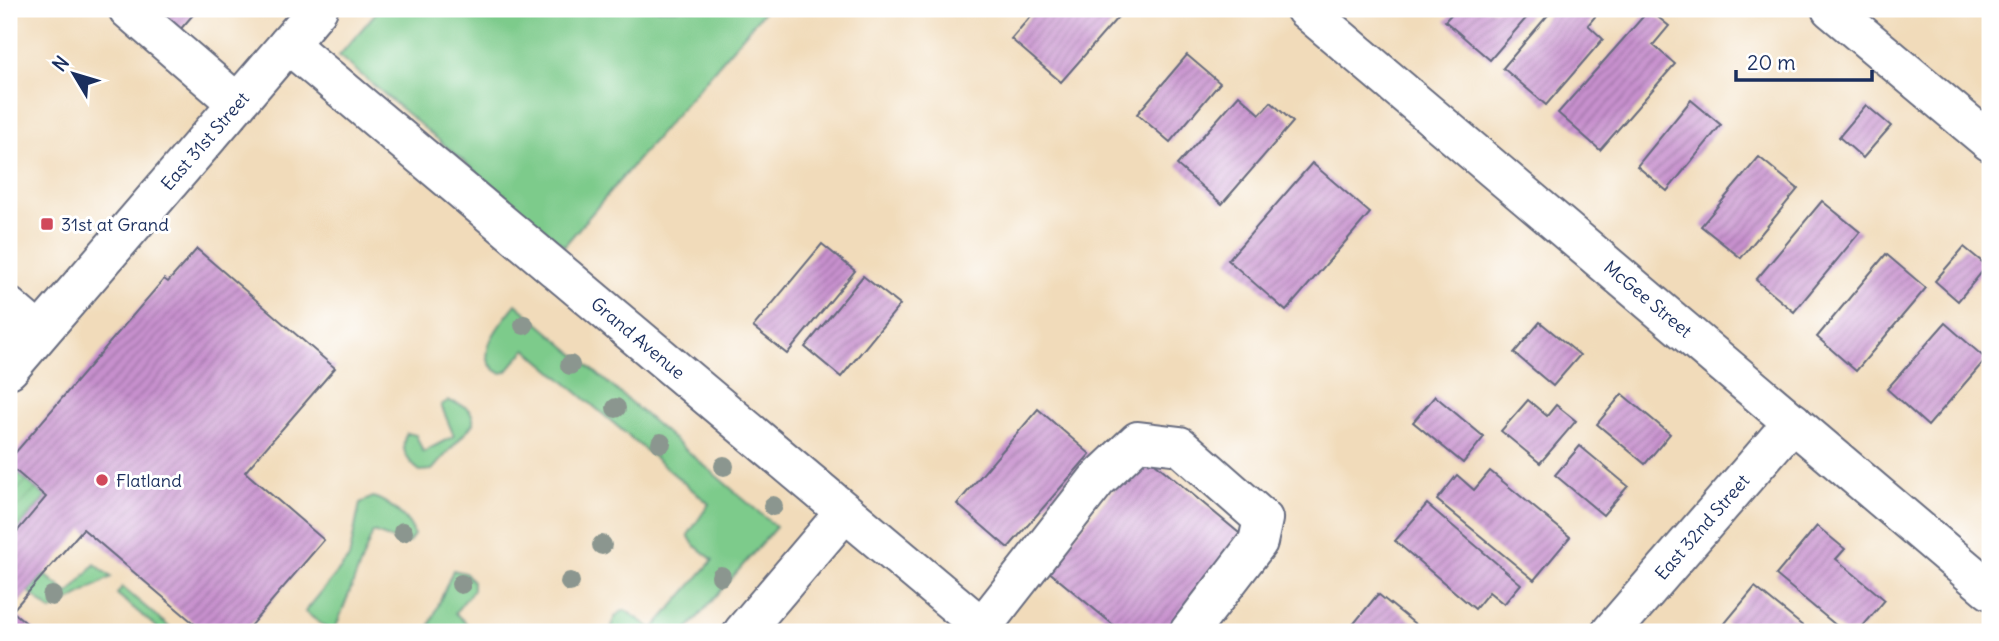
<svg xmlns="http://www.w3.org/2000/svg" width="1999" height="641" viewBox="0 0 1999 641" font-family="Delius,sans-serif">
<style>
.grass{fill:#7dcb8b;stroke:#4c7d74;stroke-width:2}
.garden{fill:url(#garden-furrows);stroke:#4c7d74;stroke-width:2}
.building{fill:url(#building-hatch)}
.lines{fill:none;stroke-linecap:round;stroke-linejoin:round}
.minor-casing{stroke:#666b7e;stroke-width:42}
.major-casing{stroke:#666b7e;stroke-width:42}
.minor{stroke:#fff;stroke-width:38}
.major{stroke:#fff;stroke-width:38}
.tree{fill:#8b968f}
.poi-dot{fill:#d1495b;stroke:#fff;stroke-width:2.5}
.labels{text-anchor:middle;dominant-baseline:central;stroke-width:6;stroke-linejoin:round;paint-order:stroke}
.street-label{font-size:18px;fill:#1b2f5e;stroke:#fff}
.poi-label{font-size:18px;fill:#1b2f5e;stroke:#fff;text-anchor:start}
</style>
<defs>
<pattern id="garden-furrows" width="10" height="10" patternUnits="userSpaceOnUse" patternTransform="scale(1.75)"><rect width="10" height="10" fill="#7dcb8b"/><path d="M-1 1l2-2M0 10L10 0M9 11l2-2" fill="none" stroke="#66a575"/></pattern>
<pattern id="building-hatch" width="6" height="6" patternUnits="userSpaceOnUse" patternTransform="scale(1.75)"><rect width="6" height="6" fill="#c790cd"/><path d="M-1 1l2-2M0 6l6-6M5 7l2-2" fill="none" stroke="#a176aa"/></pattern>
</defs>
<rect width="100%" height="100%" fill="#fff"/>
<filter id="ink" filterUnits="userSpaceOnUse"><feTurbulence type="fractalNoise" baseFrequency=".0143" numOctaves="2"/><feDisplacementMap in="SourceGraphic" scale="14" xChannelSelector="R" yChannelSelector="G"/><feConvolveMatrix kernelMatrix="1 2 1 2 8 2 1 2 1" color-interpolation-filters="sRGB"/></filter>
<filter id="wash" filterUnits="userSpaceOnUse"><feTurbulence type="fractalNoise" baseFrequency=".00686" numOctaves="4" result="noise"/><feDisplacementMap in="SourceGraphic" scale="28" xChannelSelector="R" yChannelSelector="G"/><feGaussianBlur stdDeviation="1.57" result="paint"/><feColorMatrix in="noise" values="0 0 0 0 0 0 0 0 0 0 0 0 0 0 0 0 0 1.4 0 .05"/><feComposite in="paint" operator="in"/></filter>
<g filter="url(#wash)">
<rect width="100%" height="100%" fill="#f1dbba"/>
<g class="grass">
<polygon points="379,9 766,9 564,246 339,56"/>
<path d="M 516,304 L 776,527 L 685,632 L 612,632 C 610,622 616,613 625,610 L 653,629 L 713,560 L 694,545 L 688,535 L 709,504 L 526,349 L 506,372 L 500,373 C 469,357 503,321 516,304 Z"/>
<path d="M 448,401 C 461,404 475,408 473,424 L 432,470 L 420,471 C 408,462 398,448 407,433 L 416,435 L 423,452 L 454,436 L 441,405 Z"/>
<path d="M 373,497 C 387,501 412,520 414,535 L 408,543 L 403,543 L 373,532 L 334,632 L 326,632 L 328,629 L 305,612 L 349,558 L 360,503 Z"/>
<polygon points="95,564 111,577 51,611 29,592 44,574 69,594"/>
<polygon points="453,570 465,573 473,581 473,590 455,613 469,626 464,632 427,632"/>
<polygon points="122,587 175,632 162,632 117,594"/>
</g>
<polygon class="garden" points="9,465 46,497 9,541"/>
<g id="blocks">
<g class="building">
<polygon points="153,9 198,9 179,31"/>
<polygon points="1037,9 1125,9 1061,82 1011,39"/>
<polygon points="1456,9 1534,9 1490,60 1445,21"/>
<polygon points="1553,9 1593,9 1598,13 1588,25 1603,39 1546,105 1503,68"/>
<polygon points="1649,10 1669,26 1653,45 1675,64 1600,150 1558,113"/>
<polygon points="1187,55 1220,83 1170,142 1137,114"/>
<polygon points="1239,95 1260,114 1271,102 1293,122 1222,204 1177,165"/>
<polygon points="1691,100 1721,125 1667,191 1637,166"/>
<polygon points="1866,105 1891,126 1863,158 1839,137"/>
<polygon points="1759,157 1798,189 1741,258 1701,226"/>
<polygon points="1312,163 1370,213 1286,311 1228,260"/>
<polygon points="1822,201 1860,232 1794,312 1756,280"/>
<polygon points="822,244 855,271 787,354 753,327"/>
<polygon points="1964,247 1987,266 1958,301 1935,281"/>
<polygon points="197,249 335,368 245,472 324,540 245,632 204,632 83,529 12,611 37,632 9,632 9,541 46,497 9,465 9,460 164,279 168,282"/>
<polygon points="1886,254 1926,288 1856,371 1817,337"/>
<polygon points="863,276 900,305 841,377 805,347"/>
<polygon points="1540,322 1580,355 1553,386 1514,353"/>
<polygon points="1945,323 1986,359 1928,426 1887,389"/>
<polygon points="1622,394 1670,434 1645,464 1597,424"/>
<polygon points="1435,396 1484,437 1463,463 1413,422"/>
<polygon points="1528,400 1547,416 1556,405 1576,421 1540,463 1501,431"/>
<polygon points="1038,409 1090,454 1008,548 957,504"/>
<polygon points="1580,446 1628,486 1603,515 1555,475"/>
<polygon points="1144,454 1245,538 1167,632 1122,632 1047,570"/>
<polygon points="1490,471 1570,537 1534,580 1437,500 1457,475 1474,490"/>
<polygon points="1427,504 1521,584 1504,604 1489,592 1475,609 1395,541"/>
<polygon points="1817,526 1845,549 1836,559 1885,600 1858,632 1844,632 1776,575"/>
<polygon points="1755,587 1810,632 1736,632 1725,623"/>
<polygon points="1378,594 1425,632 1347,632"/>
</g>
</g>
</g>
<g filter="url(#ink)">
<use href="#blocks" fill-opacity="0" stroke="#666b7e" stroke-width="2"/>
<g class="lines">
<defs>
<g id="minor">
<polyline points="128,9 237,103"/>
<polyline points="1305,9 1990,590"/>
<polyline points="1831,9 1990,142"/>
<polyline points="288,44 988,632"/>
<polyline points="9,307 39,333"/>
<polyline points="982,627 1097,480 1138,441 1180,446 1263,519 1258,542 1189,632"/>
<polyline points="743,632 845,512"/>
<polyline points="1611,632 1793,422"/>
</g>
<polyline id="major" points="9,369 318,9"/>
</defs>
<use href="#minor" class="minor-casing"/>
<use href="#major" class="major-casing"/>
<use href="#minor" class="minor"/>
<use href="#major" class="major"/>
</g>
<g class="tree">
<circle cx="524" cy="325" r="10"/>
<circle cx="570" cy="365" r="10"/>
<circle cx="616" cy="408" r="10"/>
<circle cx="661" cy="443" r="10"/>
<circle cx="724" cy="466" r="10"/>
<circle cx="773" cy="506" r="10"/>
<circle cx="403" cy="532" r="10"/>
<circle cx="602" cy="545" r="10"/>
<circle cx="721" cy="576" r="10"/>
<circle cx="570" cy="582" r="10"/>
<circle cx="461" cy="584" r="10"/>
<circle cx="52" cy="596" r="10"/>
</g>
</g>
<g class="poi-dot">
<rect x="40" y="217" width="14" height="14" rx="3.5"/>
<circle cx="102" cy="480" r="7"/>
</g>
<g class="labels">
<g class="street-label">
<text transform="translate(205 141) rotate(-49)">East 31st Street</text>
<text transform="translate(1648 299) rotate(40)">McGee Street</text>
<text transform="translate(638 338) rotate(40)">Grand Avenue</text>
<text transform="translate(1702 527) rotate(-49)">East 32nd Street</text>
</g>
<g class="poi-label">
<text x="61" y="224">31st at Grand</text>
<text x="116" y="480">Flatland</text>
</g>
</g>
<rect width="1999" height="641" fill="none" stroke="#fff" stroke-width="35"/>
<g transform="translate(74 74) rotate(308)" stroke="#ffffff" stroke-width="5" paint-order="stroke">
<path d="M0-5L12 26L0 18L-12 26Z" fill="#1b2f5e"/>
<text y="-10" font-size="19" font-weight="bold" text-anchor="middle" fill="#1b2f5e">N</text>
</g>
<path d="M1736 70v10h136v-10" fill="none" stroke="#1b2f5e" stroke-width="3.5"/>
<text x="1747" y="70" font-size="21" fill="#1b2f5e" stroke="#ffffff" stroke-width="5" paint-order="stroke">20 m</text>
</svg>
